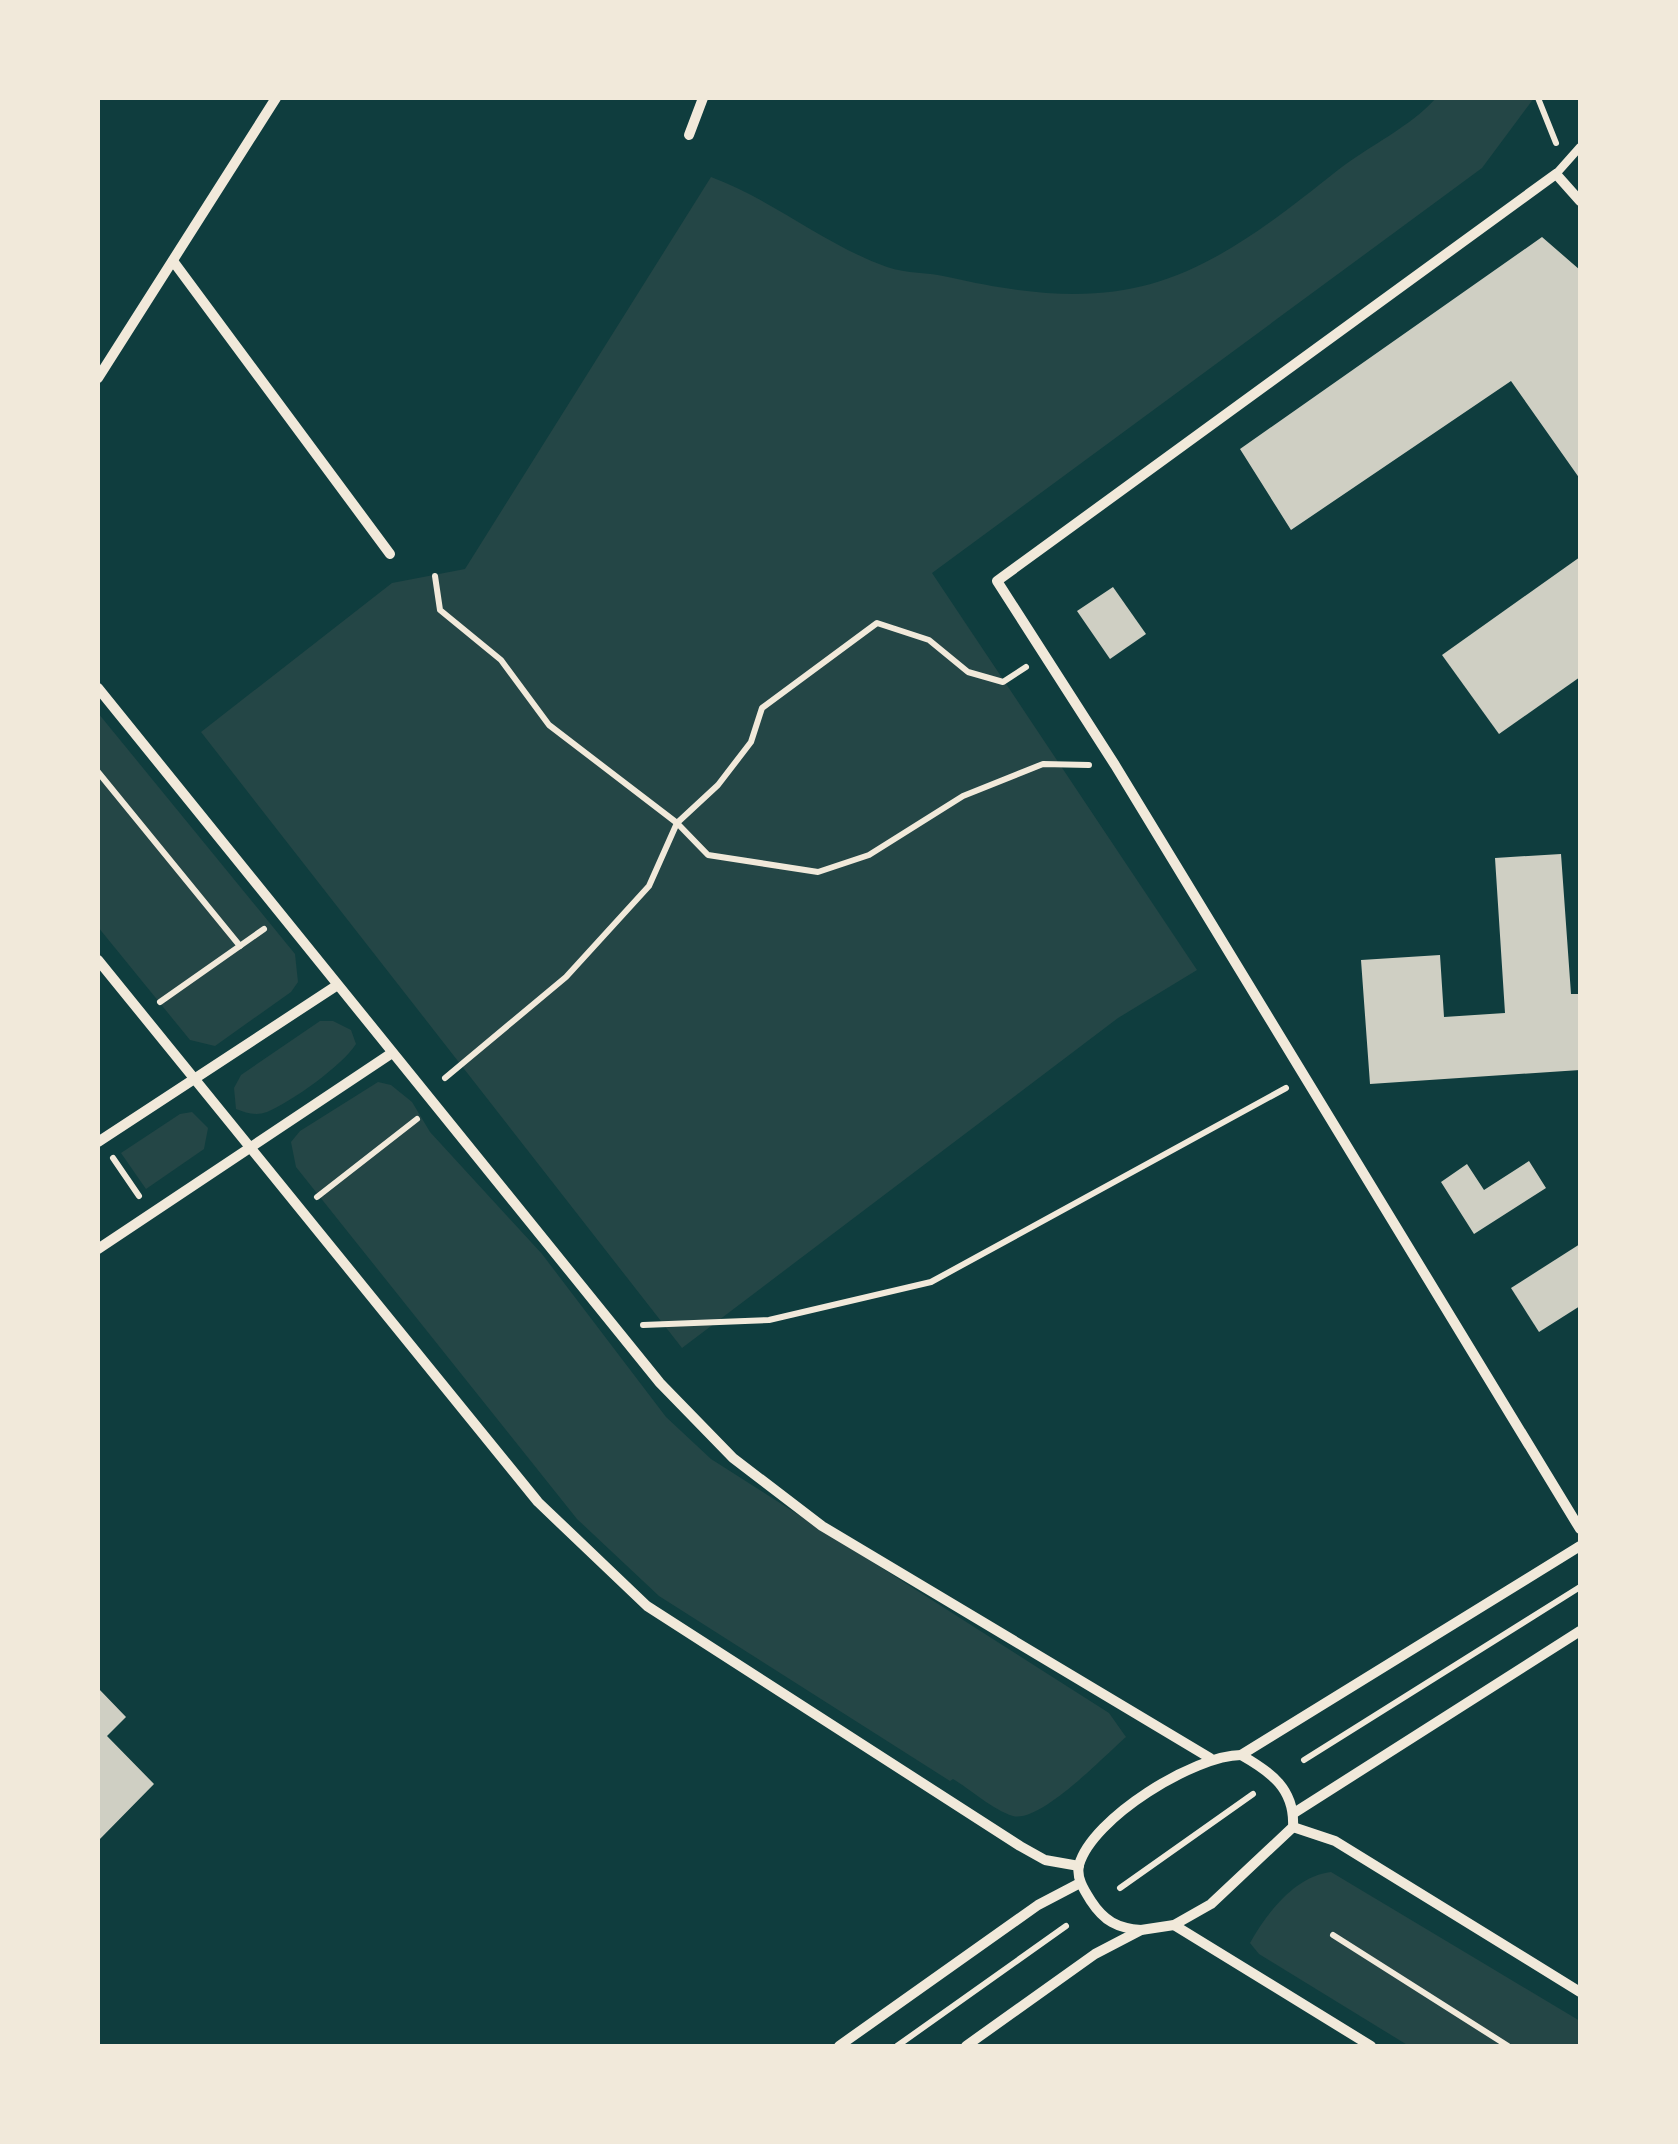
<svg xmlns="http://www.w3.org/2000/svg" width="1678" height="2144" viewBox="0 0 1678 2144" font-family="'Space Grotesk',sans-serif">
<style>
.green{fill:#244646}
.building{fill:#cfcfc3}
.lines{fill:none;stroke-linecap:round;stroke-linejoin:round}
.path{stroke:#f1e9da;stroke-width:6}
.service{stroke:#f1e9da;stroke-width:8}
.minor{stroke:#f1e9da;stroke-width:10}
</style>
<rect width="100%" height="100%" fill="#0f3d3e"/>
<g class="green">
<path d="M 1436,98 L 1534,98 L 1482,168 L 932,573 L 1197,970 L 1118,1018 L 682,1348 L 201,732 L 392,583 L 465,569 L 711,177 C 773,200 825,245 887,267 C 907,274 928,272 948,277 C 1131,319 1197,283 1338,170 C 1370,145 1409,128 1436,98 Z"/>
<polygon points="98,713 295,954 298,982 291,992 215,1046 190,1040 98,927"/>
<path d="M 320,1021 L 333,1021 L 351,1030 L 356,1044 C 343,1065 291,1102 267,1112 C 256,1116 246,1113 236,1109 L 234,1088 L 241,1075 Z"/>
<path d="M 378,1082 L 391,1085 L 412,1102 L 430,1132 L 542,1254 L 666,1417 L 711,1459 L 1109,1713 L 1126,1737 C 1105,1755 1041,1823 1013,1816 C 993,1810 970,1789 953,1779 L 950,1781 L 659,1596 L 577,1519 L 296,1167 L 291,1142 L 300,1131 Z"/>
<polygon points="192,1112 208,1128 204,1149 146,1189 121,1153 180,1114"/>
<path d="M 1331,1872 L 1580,2021 L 1580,2046 L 1409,2046 L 1259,1954 L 1250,1943 C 1267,1913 1295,1876 1331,1872 Z"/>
</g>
<g class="building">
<polygon points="1542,237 1580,270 1580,479 1511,381 1291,530 1240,449"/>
<polygon points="1580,557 1580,677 1499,734 1442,655"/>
<polygon points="1113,587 1146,634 1110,659 1077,611"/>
<polygon points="1561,854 1571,994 1580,994 1580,1070 1370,1084 1361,960 1440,955 1444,1017 1505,1013 1495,858"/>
<polygon points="1529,1161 1546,1188 1474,1234 1441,1182 1467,1164 1484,1190"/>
<polygon points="1580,1244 1580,1306 1539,1332 1511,1288"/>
<polygon points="98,1688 126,1717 107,1736 154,1784 98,1841"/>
</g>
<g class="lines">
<g class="path">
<polyline points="1538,98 1556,143"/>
<polyline points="435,576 440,610 501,660 549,725 677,823 708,855 818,872 869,855 963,796 1043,764 1089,765"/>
<polyline points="98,772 240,946"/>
<polyline points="160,1002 264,929"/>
<polyline points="445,1078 566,977 649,886 677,823 718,785 751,742 762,708 877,623 929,640 968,672 1003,682 1026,667"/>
<polyline points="113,1158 139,1196"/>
<polyline points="317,1197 417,1119"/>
<polyline points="643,1325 769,1320 931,1282 1286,1088"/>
<polyline points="1304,1760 1580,1587"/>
<polyline points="1120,1888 1253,1794"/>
<polyline points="1333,1935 1508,2046"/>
<polyline points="897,2046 1066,1926"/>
</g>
<polyline class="service" points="1556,174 1580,147"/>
<g class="minor">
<polyline points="689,135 703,98"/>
<polyline points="1580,201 1556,174 997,581 1115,765 1580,1529"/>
<polyline points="173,261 390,554"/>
<polyline points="98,378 276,98"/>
<polyline points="98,688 660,1383 733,1458 822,1526 1210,1758"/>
<polyline points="98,960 538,1502 647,1606 1020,1846 1045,1860 1079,1866"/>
<polyline points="98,1142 336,986"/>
<polyline points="98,1249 392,1053"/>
<polyline points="1294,1813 1580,1631"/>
<polyline points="1293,1827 1335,1841 1580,1992"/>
<polyline points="1174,1925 1371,2046"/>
<path d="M 1141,1930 C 1117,1928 1104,1921 1091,1901 C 1084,1890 1076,1878 1079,1865 C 1092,1818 1195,1755 1241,1755 L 1580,1546"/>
<polyline points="839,2046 1038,1905 1080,1883"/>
<path d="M 966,2046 L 1095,1954 L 1141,1930 L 1174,1925 L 1211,1904 L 1293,1827 C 1295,1789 1271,1772 1241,1755"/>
</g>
</g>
<rect width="1678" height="2144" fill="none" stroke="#f1e9da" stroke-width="200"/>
</svg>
